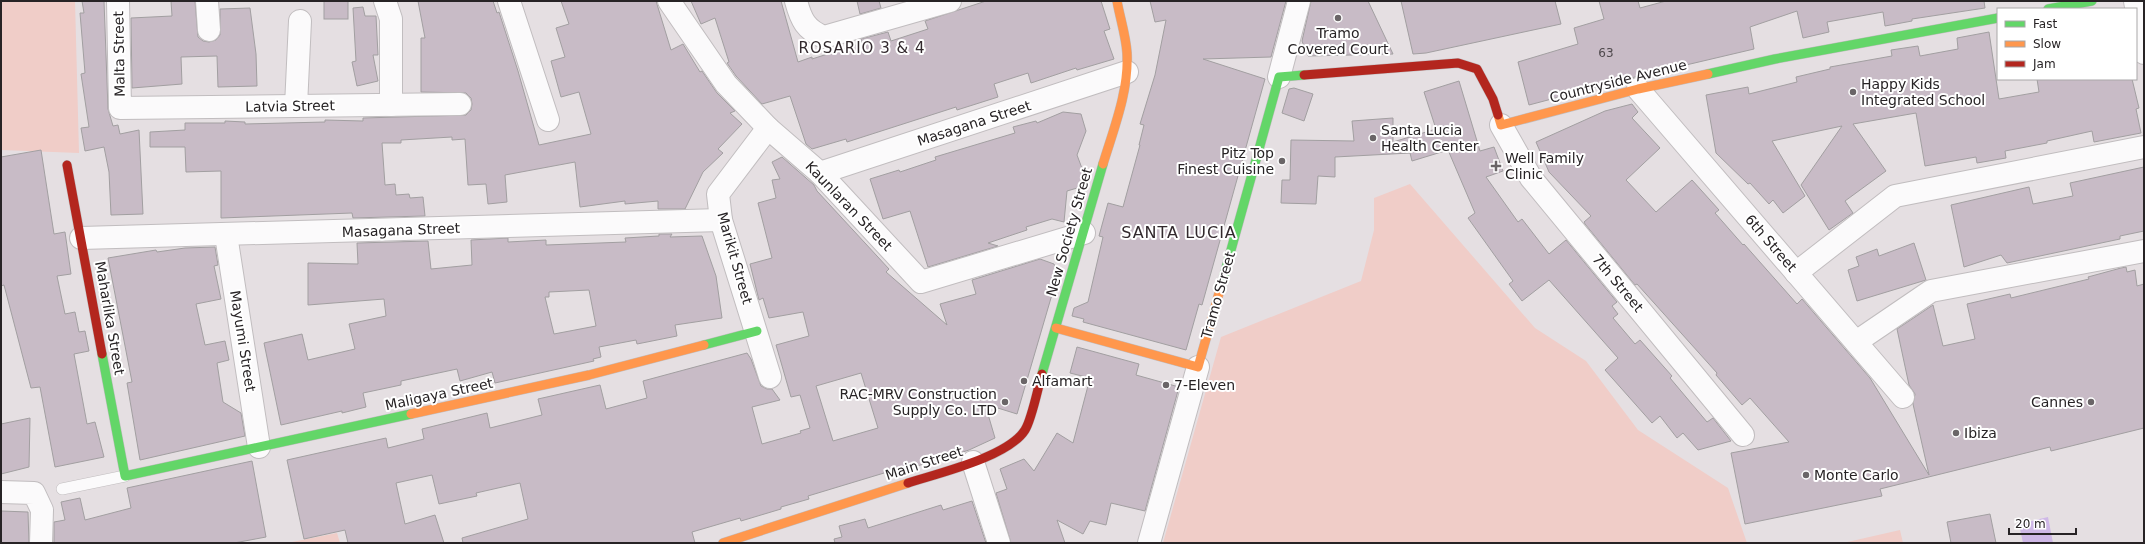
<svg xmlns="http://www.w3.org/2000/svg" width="2145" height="544" viewBox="0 0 2145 544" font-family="'DejaVu Sans',sans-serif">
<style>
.green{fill:#f0cdc8}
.water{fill:#cfb8e7}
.building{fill:#c8bbc6;stroke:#a29fa1;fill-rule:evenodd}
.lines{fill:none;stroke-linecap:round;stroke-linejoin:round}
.lane-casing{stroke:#c1bdbf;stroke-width:12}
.street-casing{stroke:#c1bdbf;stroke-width:24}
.fast-casing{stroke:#c1bdbf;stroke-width:10}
.slow-casing{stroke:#c1bdbf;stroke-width:10}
.jam-casing{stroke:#c1bdbf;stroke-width:10}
.lane{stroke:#fbfafb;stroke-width:11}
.street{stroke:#fbfafb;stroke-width:22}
.fast{stroke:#63d668;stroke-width:9}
.slow{stroke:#ff974d;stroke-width:9}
.jam{stroke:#b3261e;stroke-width:9}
.poi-dot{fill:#6a6567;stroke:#fff;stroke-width:1.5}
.labels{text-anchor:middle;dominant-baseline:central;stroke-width:4;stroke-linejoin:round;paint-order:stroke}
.number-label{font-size:12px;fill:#4f494d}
.poi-label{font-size:14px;fill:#272325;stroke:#fff;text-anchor:start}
.street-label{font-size:14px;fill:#272325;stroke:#fff}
.neighbourhood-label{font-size:15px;letter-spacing:1px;fill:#32292d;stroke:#fff}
.quarter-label{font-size:16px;letter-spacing:1px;fill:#32292d;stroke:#fff}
</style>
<rect width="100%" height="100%" fill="#e5dfe2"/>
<g class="green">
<polygon points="1,1 75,1 79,153 1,150"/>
<polygon points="1410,184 1535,328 1586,361 1638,430 1728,488 1747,543 1163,543 1221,337 1361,281 1374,230 1374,198"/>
<polygon points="1900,530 1903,543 1843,543"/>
<polygon points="337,533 340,543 287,543"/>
</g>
<polygon class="water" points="2048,517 2053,543 2023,543 2019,524"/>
<g class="building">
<polygon points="82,1 104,1 108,109 113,126 118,125 120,134 139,130 143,214 111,215 109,172 104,147 85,151 81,128 89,127 81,74 85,73 80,13 84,13"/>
<polygon points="171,1 195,1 198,37 203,41 209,42 216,40 220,35 220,9 250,8 256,54 257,86 218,87 217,56 181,57 182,84 132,88 131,18 172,16"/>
<rect x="324" y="1" width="24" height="18"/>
<polygon points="418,1 493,1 497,13 499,12 518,71 539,145 591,134 579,92 561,97 551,61 565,57 556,28 569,24 561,1 656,1 671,50 683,44 700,72 702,71 717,93 735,111 730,113 742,124 718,149 723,153 703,172 685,209 658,209 658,201 625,204 625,201 580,207 575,162 505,175 507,202 488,204 486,184 468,185 465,139 452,140 452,137 401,140 401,143 382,143 385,185 395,184 396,195 409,194 410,198 423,197 425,216 353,218 352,213 221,218 221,171 186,172 185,147 150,147 150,132 185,130 185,123 225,123 225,121 245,122 245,124 325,122 325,120 363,121 363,118 466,115 471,110 472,104 471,98 466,93 421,92 421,38 425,38"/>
<polygon points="691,1 781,1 798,62 812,57 812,59 862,43 861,39 888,32 891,41 928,29 925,21 986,1 1101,1 1110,29 1104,31 1114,59 1077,70 1076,68 1031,83 1028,73 994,84 998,97 957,110 956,107 847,142 846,139 812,149 806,144 790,96 762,104 736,76 727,63 729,62 715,18 701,24"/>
<polygon points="857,1 879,1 881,8 860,14"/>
<polygon points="1150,1 1286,1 1271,57 1203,59 1265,79 1202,305 1199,304 1186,350 1083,322 1084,319 1072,316 1074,308 1088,302 1103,237 1099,236 1108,203 1123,207 1140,145 1139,145 1144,125 1140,124 1155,75 1166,20 1155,22"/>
<polygon points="1311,1 1368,1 1393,54 1308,56 1302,41"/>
<polygon points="1401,1 1555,1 1561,24 1426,53 1413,54"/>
<polygon points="1599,1 1638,1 1640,8 1666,1 1984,1 1985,8 1912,19 1912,21 1885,26 1883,12 1827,22 1829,32 1803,38 1797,11 1750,27 1754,49 1635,77 1529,105 1518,62 1578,44 1574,28 1604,19"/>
<polygon points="363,7 365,16 376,16 378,55 373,55 378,81 357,86 352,62 356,61 353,8"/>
<polygon points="1989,32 1999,99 2039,92 2037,79 2132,79 2139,108 2136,109 2141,133 2094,142 2092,131 2047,141 2047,143 2005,151 2006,158 1977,163 1976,157 1925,166 1916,113 1853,124 1886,171 1845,201 1853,213 1829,230 1801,185 1842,126 1772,141 1805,196 1783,213 1773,200 1769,204 1750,183 1748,184 1716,153 1706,95 1748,87 1749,94 1797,82 1796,77 1830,69 1830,67 1892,56 1891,50 1918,46 1920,56 1958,49 1957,38"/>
<polygon points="1459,81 1480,151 1494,147 1503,171 1486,177 1518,222 1522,219 1549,254 1566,240 1617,302 1612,306 1618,314 1613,318 1635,344 1640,340 1672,376 1670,378 1707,422 1713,418 1731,441 1698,450 1683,433 1677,438 1660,416 1652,423 1605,370 1618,358 1549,280 1522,301 1509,284 1513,281 1468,218 1475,213 1448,150 1412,161 1410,153 1335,157 1335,177 1318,176 1316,204 1281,203 1282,180 1290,180 1291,140 1354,141 1352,121 1393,118 1393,142 1436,129 1424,92"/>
<polygon points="1294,88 1313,94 1304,121 1282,113 1289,89"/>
<polygon points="1632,104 1638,112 1632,118 1660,148 1626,180 1656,212 1692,180 1719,210 1715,213 1743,245 1744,244 1797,304 1802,299 1870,378 1929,475 1913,404 1915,394 1909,385 1897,329 1933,305 1943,346 1975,339 1967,304 2010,294 2011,298 2089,279 2088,277 2121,268 2126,267 2127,272 2135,270 2137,286 2144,284 2144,428 2051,451 2050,447 1880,489 1882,496 1745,524 1731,453 1789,442 1750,398 1742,405 1716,375 1717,373 1637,284 1635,285 1585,224 1584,222 1591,216 1549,172 1536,142 1605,111"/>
<polygon points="1063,112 1081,114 1086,131 1077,155 1086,179 1084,186 1067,191 1064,222 1052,219 1026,227 1027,230 988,243 998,246 928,267 910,211 883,219 870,179 899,170 900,172 936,160 935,157 1015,133 1013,127 1036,121 1037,123"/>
<polygon points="41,150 54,234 65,232 71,274 57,276 65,314 75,312 79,332 85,331 89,351 74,354 87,424 95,422 104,457 55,467 40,387 31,388 4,285 1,286 1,157"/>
<path d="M 782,157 L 814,185 L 817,191 L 889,269 L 886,272 L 947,325 L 940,304 L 976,294 L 972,280 L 1040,259 L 1054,264 L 1058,274 L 1017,414 L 985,404 L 995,438 L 969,450 L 935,461 L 895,472 L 894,470 L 808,496 L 809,499 L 781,507 L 781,509 L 741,521 L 740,518 L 692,532 L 695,543 L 463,543 L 462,538 L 528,519 L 520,483 L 476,493 L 477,496 L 439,504 L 432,475 L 396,483 L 405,524 L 435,515 L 444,543 L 348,543 L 345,530 L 304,539 L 287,460 L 386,438 L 388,448 L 424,439 L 422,429 L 487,413 L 490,428 L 542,415 L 538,399 L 600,385 L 606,409 L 647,398 L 643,381 L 747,353 L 751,359 L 761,386 L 767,389 L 772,389 L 780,400 L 752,407 L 762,444 L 801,433 L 800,431 L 810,428 L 800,395 L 791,397 L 776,345 L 809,336 L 803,312 L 769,318 L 763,298 L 759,300 L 750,264 L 772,258 L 758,203 L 776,198 L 772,180 L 780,179 L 772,162 ZM 861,373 L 878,428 L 833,441 L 816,386 Z"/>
<polygon points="2144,167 2144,231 2120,236 2120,239 2007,263 2001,255 1964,267 1951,205 2029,187 2033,204 2073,196 2070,183"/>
<path d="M 659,234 L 672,234 L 670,237 L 702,236 L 716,276 L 722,318 L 675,325 L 677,336 L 637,344 L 636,340 L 599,347 L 601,357 L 593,359 L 594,361 L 495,383 L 492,372 L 460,381 L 457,369 L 401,381 L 401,385 L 363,393 L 366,407 L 342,413 L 342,411 L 281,425 L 264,343 L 302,334 L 308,360 L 355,349 L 349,324 L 386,316 L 384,299 L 308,305 L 308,263 L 358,264 L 357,243 L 428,241 L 431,269 L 472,265 L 471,240 L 508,238 L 508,242 L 546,240 L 546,245 L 626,242 L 625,238 L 659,236 ZM 589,290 L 596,326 L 554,334 L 545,297 L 549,297 L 549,292 Z"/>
<polygon points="1914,243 1926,280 1857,301 1848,270 1859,266 1856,257 1877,249 1879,256"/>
<polygon points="215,247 218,265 214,266 221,299 196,304 205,345 225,341 229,360 217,363 223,402 241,413 245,436 140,460 127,383 132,382 108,258 156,250 157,252 185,248"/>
<polygon points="1077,347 1139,364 1136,375 1179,387 1145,511 1111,503 1106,525 1090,521 1083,534 1057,520 1065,543 1011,543 996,493 1007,489 1000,469 1024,459 1034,471 1057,433 1073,443 1090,378 1070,373"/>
<polygon points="30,418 29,467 1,474 1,424"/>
<polygon points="252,461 266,537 234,543 54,543 54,522 65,520 61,502 80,498 85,520 131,508 127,488"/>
<polygon points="972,501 986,543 835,543 834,539 842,537 839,526 865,519 868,528 941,505 943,510"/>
<polygon points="1,511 28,512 29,543 1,543"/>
<polygon points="1990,514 1996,543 1951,543 1947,522"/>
</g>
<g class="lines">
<defs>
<polyline id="lane" points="62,489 125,476"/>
<g id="street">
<polyline points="118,1 120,108 460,104"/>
<polyline points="207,1 209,30"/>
<polyline points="385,1 391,19 391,105"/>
<polyline points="509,1 548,120"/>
<polyline points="669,1 726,84 768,128 820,173 921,282 1084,233"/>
<path d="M 796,1 C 801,20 806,30 824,37 L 950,1"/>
<polyline points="2135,1 2144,53"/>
<polyline points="1279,77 1299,1"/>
<polyline points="1638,89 1903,397"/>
<polyline points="296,106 300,21"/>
<polyline points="1501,125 1531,178 1743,435"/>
<polyline points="768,128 718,194 721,220 770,377"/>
<polyline points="820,173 1127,72"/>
<polyline points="226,235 259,447"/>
<polyline points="81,238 721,220"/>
<polyline points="1796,273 1895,196 2144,147"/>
<polyline points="1856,342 1931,291 2144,251"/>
<polyline points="973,462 999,543"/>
<polyline points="1,492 34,493 42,510 41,543"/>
<polyline points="1149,543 1198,367"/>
</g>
<g id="fast">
<polyline points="2048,9 2092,1"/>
<polyline points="1708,74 1775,59 1998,18"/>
<polyline points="1221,286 1279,77 1304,75"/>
<polyline points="704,345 757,331"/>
<polyline points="102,354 125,476 411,414"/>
<polyline points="1042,374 1103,164"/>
</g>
<g id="slow">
<polyline points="1498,115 1501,125 1638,89 1708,74"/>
<path d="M 1103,164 C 1114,128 1129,91 1127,53 C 1126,36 1120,18 1117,1"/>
<polyline points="1056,328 1198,367 1221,286"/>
<polyline points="411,414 589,375 704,345"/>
<polyline points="723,543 908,483"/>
</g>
<g id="jam">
<polyline points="1304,75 1458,63 1477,69 1493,99 1498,115"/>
<polyline points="67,165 102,354"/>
<path d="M 908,483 C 939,473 1008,457 1025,430 C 1032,419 1038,387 1042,374"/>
</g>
</defs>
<use href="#lane" class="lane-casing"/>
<use href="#street" class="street-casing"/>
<use href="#fast" class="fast-casing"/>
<use href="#slow" class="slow-casing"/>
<use href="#jam" class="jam-casing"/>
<use href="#lane" class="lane"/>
<use href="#street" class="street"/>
<use href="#fast" class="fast"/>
<use href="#slow" class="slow"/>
<use href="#jam" class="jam"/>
</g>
<g class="poi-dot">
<circle cx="1338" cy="18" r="4"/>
<circle cx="1853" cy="92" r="4"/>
<circle cx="1373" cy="138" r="4"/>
<circle cx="1282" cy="161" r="4"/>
<path d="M1494 160h4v4h4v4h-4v4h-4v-4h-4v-4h4z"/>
<circle cx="1024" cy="381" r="4"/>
<circle cx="1166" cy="385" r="4"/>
<circle cx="1005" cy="402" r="4"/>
<circle cx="2091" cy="402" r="4"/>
<circle cx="1956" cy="433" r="4"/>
<circle cx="1806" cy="475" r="4"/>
</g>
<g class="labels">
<g class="number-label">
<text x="1606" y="53">63</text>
</g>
<g class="poi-label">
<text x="1338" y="33" text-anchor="middle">Tramo<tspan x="1338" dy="16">Covered Court</tspan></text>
<text x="1861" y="84">Happy Kids<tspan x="1861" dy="16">Integrated School</tspan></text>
<text x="1381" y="130">Santa Lucia<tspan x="1381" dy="16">Health Center</tspan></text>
<text x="1274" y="153" text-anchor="end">Pitz Top<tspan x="1274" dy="16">Finest Cuisine</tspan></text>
<text x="1505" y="158">Well Family<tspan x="1505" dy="16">Clinic</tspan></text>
<text x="1032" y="381">Alfamart</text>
<text x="1174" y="385">7-Eleven</text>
<text x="997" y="394" text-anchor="end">RAC-MRV Construction<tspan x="997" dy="16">Supply Co. LTD</tspan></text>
<text x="2083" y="402" text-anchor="end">Cannes</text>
<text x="1964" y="433">Ibiza</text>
<text x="1814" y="475">Monte Carlo</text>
</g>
<g class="street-label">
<text transform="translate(119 54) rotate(-91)">Malta Street</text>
<text transform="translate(1618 81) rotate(-14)">Countryside Avenue</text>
<text transform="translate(290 106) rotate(-1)">Latvia Street</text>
<text transform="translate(974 123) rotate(-18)">Masagana Street</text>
<text transform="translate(849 206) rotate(46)">Kaunlaran Street</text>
<text transform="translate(401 230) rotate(-2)">Masagana Street</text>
<text transform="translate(1069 232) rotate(-74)">New Society Street</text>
<text transform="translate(1771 243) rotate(49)">6th Street</text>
<text transform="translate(735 258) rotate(74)">Marikit Street</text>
<text transform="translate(1618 283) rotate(50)">7th Street</text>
<text transform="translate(1218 295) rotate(-74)">Tramo Street</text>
<text transform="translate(110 318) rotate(80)">Maharlika Street</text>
<text transform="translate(243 341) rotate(81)">Mayumi Street</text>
<text transform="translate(439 394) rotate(-12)">Maligaya Street</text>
<text transform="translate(924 463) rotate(-18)">Main Street</text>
</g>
<g class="neighbourhood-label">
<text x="862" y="48">ROSARIO 3 &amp; 4</text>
</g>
<g class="quarter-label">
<text x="1179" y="232">SANTA LUCIA</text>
</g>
</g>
<rect width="2145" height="544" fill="none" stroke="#272325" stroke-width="4"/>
<rect x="1997" y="8" width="140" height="72" fill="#ffffff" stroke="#a9a7a8"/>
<rect x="2005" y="21" width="20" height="6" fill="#63d668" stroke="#a9a7a8"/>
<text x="2033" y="28" font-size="12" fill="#272325">Fast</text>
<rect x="2005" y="41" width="20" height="6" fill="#ff974d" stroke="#a9a7a8"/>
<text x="2033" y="48" font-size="12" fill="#272325">Slow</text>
<rect x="2005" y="61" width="20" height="6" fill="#b3261e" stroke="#a9a7a8"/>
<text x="2033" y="68" font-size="12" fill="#272325">Jam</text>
<path d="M2009 528v6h67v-6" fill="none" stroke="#272325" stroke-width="2"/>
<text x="2015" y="528" font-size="12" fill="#272325" stroke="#ffffff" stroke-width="3" paint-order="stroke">20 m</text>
</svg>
